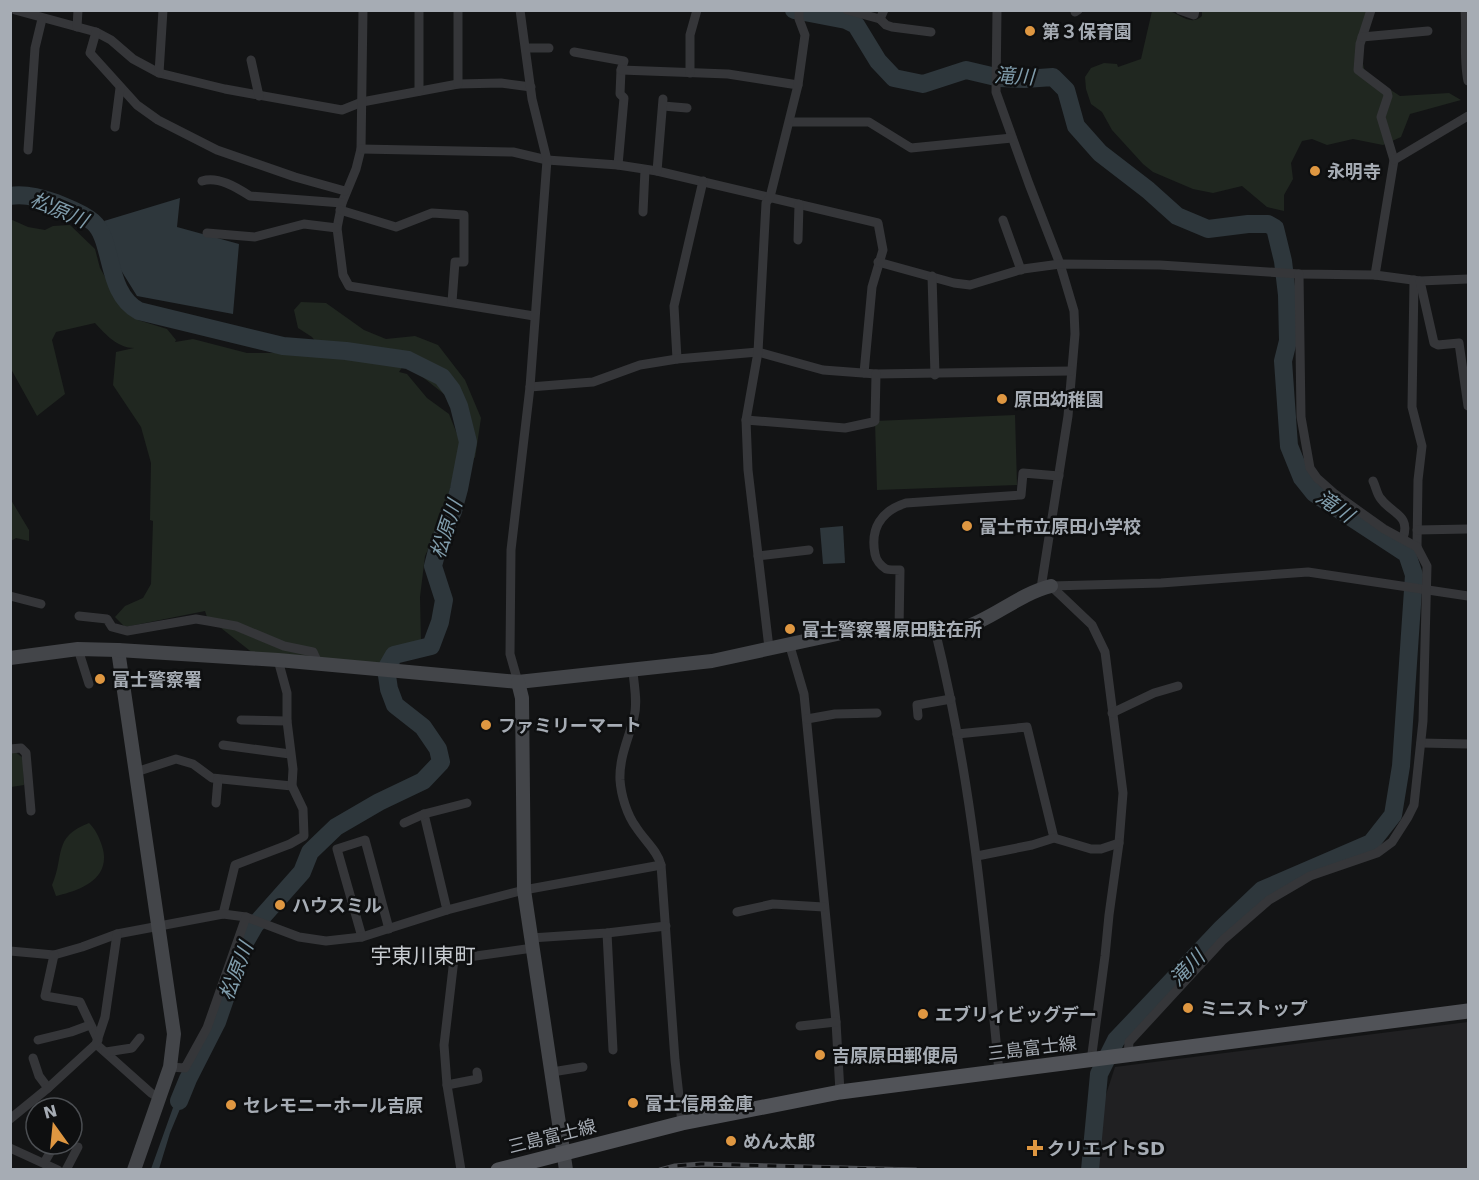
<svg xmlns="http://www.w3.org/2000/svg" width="1479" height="1180" viewBox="0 0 1479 1180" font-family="'DejaVu Sans','Noto Sans JP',sans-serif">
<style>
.built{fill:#202022}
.green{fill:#202720}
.water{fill:#2e373c}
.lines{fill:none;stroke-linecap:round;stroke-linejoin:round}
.river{stroke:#2e373c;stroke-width:18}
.street{stroke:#353639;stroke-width:9}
.secondary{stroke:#434549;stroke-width:14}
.primary{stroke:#515358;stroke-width:15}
.rail-casing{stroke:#4c4e52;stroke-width:5}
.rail{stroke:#0e0f10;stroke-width:3;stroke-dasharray:9;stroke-linecap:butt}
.poi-dot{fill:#df9741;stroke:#0e0f10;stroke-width:2}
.labels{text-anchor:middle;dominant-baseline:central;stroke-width:5;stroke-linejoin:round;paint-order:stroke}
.poi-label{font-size:18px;font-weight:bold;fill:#a6acb4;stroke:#0e0f10;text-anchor:start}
.street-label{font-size:18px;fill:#a6acb4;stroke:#0e0f10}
.water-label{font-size:20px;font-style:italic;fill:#809dac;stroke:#0e0f10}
.quarter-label{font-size:21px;fill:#c7cbd0;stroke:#0e0f10}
</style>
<rect width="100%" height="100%" fill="#131415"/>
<polygon class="built" points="1468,1022 1468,1169 1095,1169 1102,1107 1115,1067"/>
<g class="green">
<path d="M 1152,11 C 1157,11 1163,9 1168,11 C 1180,13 1190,27 1202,16 L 1202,11 L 1368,11 L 1359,45 L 1365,73 L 1400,96 L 1449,93 L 1461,100 L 1410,114 L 1401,137 L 1383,145 L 1353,139 L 1327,145 L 1312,139 L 1302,141 L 1291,163 L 1293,179 L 1284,195 L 1284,211 L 1267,207 L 1242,186 L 1213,193 L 1193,189 L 1153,172 L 1143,164 L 1112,130 L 1102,112 L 1091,104 L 1086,89 L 1085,77 L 1091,68 L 1104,63 L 1117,64 L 1118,67 L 1141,59 Z"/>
<path d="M 10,219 L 28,227 L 45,230 L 53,226 L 70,225 L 95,249 L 100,268 L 113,291 L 138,320 L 167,329 L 176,340 L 175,342 L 193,339 L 247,353 L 296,353 L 328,357 L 312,337 L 298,328 L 294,310 L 301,302 L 326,303 L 364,330 L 386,339 L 415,336 L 438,345 L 465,380 L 481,418 L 475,458 L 465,452 L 459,406 L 405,363 L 399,372 L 407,374 L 427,398 L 449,414 L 461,444 L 443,517 L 425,556 L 420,597 L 421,642 L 386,669 L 258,657 L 207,617 L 205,611 L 125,627 L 115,617 L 125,606 L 143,598 L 151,584 L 153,521 L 150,520 L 151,463 L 141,427 L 113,385 L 116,352 L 134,348 C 118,348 106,335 95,323 L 56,332 L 52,340 L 65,394 L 37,416 L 11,369 Z"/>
<polygon points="1015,415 1017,485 877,490 875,421"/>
<polygon points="11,500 29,530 29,541 16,538 11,541"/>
<polygon points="11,751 14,751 23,758 24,785 11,787"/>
<path d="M 89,823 C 95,829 98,835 101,843 C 114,877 83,890 56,896 L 52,885 C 65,856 52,837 89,823 Z"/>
</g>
<g class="water">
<polygon points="180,198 177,227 239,244 233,314 137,296 119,267 104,221"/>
<polygon points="843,526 845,563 823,564 820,528"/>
<polygon points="184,1077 192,1080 170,1133 159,1169 151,1169"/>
</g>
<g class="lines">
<g class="river">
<polyline points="794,10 846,20 856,25 878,61 894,78 923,84 966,70 1000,78 1025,79 1053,77 1066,90 1076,126 1100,153 1148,190 1177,216 1208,229 1248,224 1268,224 1275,228 1283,261 1287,295 1288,341 1283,361 1289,446 1302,478 1314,493 1407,554 1414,575 1401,766 1393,815 1371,843 1262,890 1222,928 1116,1040 1099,1074 1090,1170"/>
<path d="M 10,196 C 25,193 42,198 56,203 C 68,208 83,213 93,222 C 114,240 105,293 139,311 L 283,346 L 346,351 L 408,360 L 442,377 L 452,390 L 459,406 L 468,442 L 459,489 L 453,511 L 439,543 L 433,566 L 444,600 L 440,622 L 431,646 L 394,655 L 386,669 L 389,689 L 395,705 L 423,727 L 438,749 L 441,762 L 423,781 L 379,802 L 336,827 L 310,852 L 302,872 L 255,925 L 244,944 L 217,1022 L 188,1079 L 179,1101"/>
</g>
<g class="street">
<polyline points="15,10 96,32 111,40 133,59 159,73 225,89 342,110 362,102 458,84 501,83 531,87"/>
<polyline points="363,10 361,149 356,169 342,203 337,228 343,275 349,286 534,316"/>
<polyline points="419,10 419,91"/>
<polyline points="458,10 458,84"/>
<polyline points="847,10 880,19 884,10"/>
<polyline points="997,10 996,92 1029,184 1060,264 1074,311 1075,334 1068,416 1041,588"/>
<polyline points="1180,10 1194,15 1195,10"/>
<polyline points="1371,10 1360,44 1358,70 1387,92 1388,96 1381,117 1394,160 1375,275"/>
<path d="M 1465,10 C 1467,34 1463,58 1468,81"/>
<polyline points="1075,12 1078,10"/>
<polyline points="880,19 886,25 892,27 931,32"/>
<polyline points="77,27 78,10"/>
<polyline points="96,32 90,53 137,105 158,120 217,150 295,177 345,191"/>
<polyline points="1362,37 1428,31"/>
<polyline points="526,48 549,48"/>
<polyline points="574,52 624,61 621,70 620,94 624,98 618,165"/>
<polyline points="251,60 259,96"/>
<polyline points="621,70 728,74 798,85"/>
<polyline points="159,73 163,10"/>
<polyline points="690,73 690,35 697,10"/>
<polyline points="663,106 687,108"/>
<polyline points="790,122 869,122 911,148 1012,138"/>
<polyline points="115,127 120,88"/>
<polyline points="361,149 513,152 547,160 618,165 657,171 878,223 883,250 872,287 864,373"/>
<polyline points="28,150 35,48 42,19"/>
<polyline points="1394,160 1468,116"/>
<polyline points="657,171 663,99"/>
<path d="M 202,181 C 218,176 236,187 250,196 L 342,203"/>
<polyline points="340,210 396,227 432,213 464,215 464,262 455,262 452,302"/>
<polyline points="643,212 645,170"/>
<polyline points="1003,220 1021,270"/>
<polyline points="207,233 255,237 304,224 337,228"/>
<polyline points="798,240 799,204"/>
<polyline points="878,262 954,283 970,285 1023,269 1060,264 1160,265 1299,274 1375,275 1420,281 1468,279"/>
<polyline points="932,276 935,375"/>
<polyline points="1414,280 1412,407 1422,446 1418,480 1417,547"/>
<polyline points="1420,281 1434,343 1438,345 1459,343 1468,406"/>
<polyline points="677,359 674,306 703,181"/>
<polyline points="530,387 593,382 640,365 677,359 758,352 823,370 876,374 1071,371"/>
<polyline points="746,420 845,428 873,422 875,421 876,374"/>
<path d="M 1373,481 C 1376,487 1377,495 1381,499 C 1392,514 1411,515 1403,538"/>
<polyline points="1417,530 1468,529"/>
<polyline points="758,556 809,550"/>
<polyline points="1051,586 1092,625 1105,652 1123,793 1119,843 1109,915 1105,956 1091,1061"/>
<polyline points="1051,586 1161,583 1308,572 1468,596"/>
<polyline points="10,596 41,604"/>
<polyline points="79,616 107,619 112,627 127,631 196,619 208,621 236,626 284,646 313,652 319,665"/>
<path d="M 899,630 L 900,570 C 896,570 890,570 886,569 C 881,566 876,560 875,554 C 870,528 881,511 906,503 L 1021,495 L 1023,473 L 1059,476"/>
<path d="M 935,630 C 971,775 985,924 999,1072"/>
<polyline points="789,643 804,694 836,1022 840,1092"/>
<polyline points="769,648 748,470 746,420 758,352 766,203 770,197 798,85 805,35 799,19 799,10"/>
<polyline points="78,649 89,684"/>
<path d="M 633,671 C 634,686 638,702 634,717 C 629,738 619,757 620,780 C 621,795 627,815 636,827 C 644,840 658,851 661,865 L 675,1060 L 682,1123"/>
<polyline points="518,682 510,654 511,550 530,387 547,160 532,99 520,10"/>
<polyline points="1112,713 1154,693 1178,686"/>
<polyline points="918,716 917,705 951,699"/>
<polyline points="807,719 835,714 877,713"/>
<polyline points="241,720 287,721"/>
<polyline points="957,734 1027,727 1054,838"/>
<polyline points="1421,743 1468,744"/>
<polyline points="223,745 290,754"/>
<polyline points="10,749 21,748 26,753 31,811"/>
<polyline points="136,772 176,759 193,764 212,778 292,786"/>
<polyline points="216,803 218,779"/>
<polyline points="424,814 447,910"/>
<polyline points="404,823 424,814 467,803"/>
<polyline points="977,856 1032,845 1054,838 1091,849 1101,849 1119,843"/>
<polyline points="737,912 773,904 824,907"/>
<polyline points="223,914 235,865 290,844 304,836 303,809 292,786 293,769 287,721 287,693 278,660"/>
<polyline points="607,933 613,1050"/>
<polyline points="362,937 337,849 365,840 389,929"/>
<polyline points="531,938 607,933 666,926"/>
<polyline points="10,951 54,955 82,947 117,934 223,914 246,917 299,937 326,941 362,937 447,910 524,890 661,865"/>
<polyline points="54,955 45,996 80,1002 98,1040"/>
<polyline points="800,1026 836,1022"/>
<polyline points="38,1040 71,1032 90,1025"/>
<polyline points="96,1044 151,1093 159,1098"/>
<polyline points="106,1052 132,1048 140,1038"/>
<polyline points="1128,1056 1129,1042 1223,940 1269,900 1310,876 1377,853 1392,842 1408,817 1414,805 1423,721 1427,566 1417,547 1384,529 1335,494 1317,478 1310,468 1301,417 1299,274"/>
<polyline points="33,1058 39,1076 48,1088"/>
<polyline points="170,1067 185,1068 207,1028 246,917"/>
<polyline points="552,1072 583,1067"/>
<polyline points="447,1085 478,1079 477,1072"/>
<polyline points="10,1119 48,1088 96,1044 105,1017 117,934"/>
<polyline points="72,1128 76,1125"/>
<polyline points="10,1148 58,1170"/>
<polyline points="44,1163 55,1144"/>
<polyline points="66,1170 78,1147"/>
<polyline points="461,1170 447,1085 444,1045 454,959 533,948"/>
</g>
<g class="secondary">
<polyline points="118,650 174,1034 170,1067 134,1170"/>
<path d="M 10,658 L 78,649 L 118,650 L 278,660 L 518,682 L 712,661 L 851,631 L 961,629 C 993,619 1019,594 1051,586"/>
<polyline points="518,682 522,698 524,890 566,1170"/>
</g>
<polyline class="primary" points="498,1170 682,1123 840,1092 1468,1011"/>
<defs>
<polyline id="rail" points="660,1170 675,1166 701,1164 916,1170"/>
</defs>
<use href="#rail" class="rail-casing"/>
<use href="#rail" class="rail"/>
</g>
<g class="poi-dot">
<circle cx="1030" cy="31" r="6"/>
<circle cx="1315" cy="171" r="6"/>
<circle cx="1002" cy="399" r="6"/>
<circle cx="967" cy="526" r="6"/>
<circle cx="790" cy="629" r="6"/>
<circle cx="100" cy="679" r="6"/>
<circle cx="486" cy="725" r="6"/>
<circle cx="280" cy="905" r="6"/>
<circle cx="1188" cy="1008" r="6"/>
<circle cx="923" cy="1014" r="6"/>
<circle cx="820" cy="1055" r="6"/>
<circle cx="633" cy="1103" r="6"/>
<circle cx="231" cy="1105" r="6"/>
<circle cx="731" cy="1141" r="6"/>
<path d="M1032 1139h6v6h6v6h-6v6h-6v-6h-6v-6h6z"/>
</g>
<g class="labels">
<g class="poi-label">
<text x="1042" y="31">第３保育園</text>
<text x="1327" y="171">永明寺</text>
<text x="1014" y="399">原田幼稚園</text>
<text x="979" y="526">富士市立原田小学校</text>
<text x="802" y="629">富士警察署原田駐在所</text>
<text x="112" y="679">富士警察署</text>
<text x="498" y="725">ファミリーマート</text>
<text x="292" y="905">ハウスミル</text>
<text x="1200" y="1008">ミニストップ</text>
<text x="935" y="1014">エブリィビッグデー</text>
<text x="832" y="1055">吉原原田郵便局</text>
<text x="645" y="1103">富士信用金庫</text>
<text x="243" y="1105">セレモニーホール吉原</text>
<text x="743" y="1141">めん太郎</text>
<text x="1047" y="1148">クリエイトSD</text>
</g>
<g class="street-label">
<text transform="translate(1032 1048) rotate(-7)">三島富士線</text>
<text transform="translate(552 1136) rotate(-14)">三島富士線</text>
</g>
<g class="water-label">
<text transform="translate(1014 76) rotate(3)">滝川</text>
<text transform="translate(59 210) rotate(23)">松原川</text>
<text transform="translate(1335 506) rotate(35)">滝川</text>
<text transform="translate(446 529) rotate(-72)">松原川</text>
<text transform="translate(1187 968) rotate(-46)">滝川</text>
<text transform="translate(236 971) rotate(-69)">松原川</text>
</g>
<g class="quarter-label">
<text x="423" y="956">宇東川東町</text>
</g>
</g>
<rect width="1479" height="1180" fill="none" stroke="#a6acb4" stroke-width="24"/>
<g transform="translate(54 1126) rotate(345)"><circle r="28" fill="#0e0f10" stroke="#4b4e52" stroke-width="1.5"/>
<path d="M0-4.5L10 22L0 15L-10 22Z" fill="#df9741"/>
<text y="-9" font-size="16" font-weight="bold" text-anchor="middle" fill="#a6acb4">N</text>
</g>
</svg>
